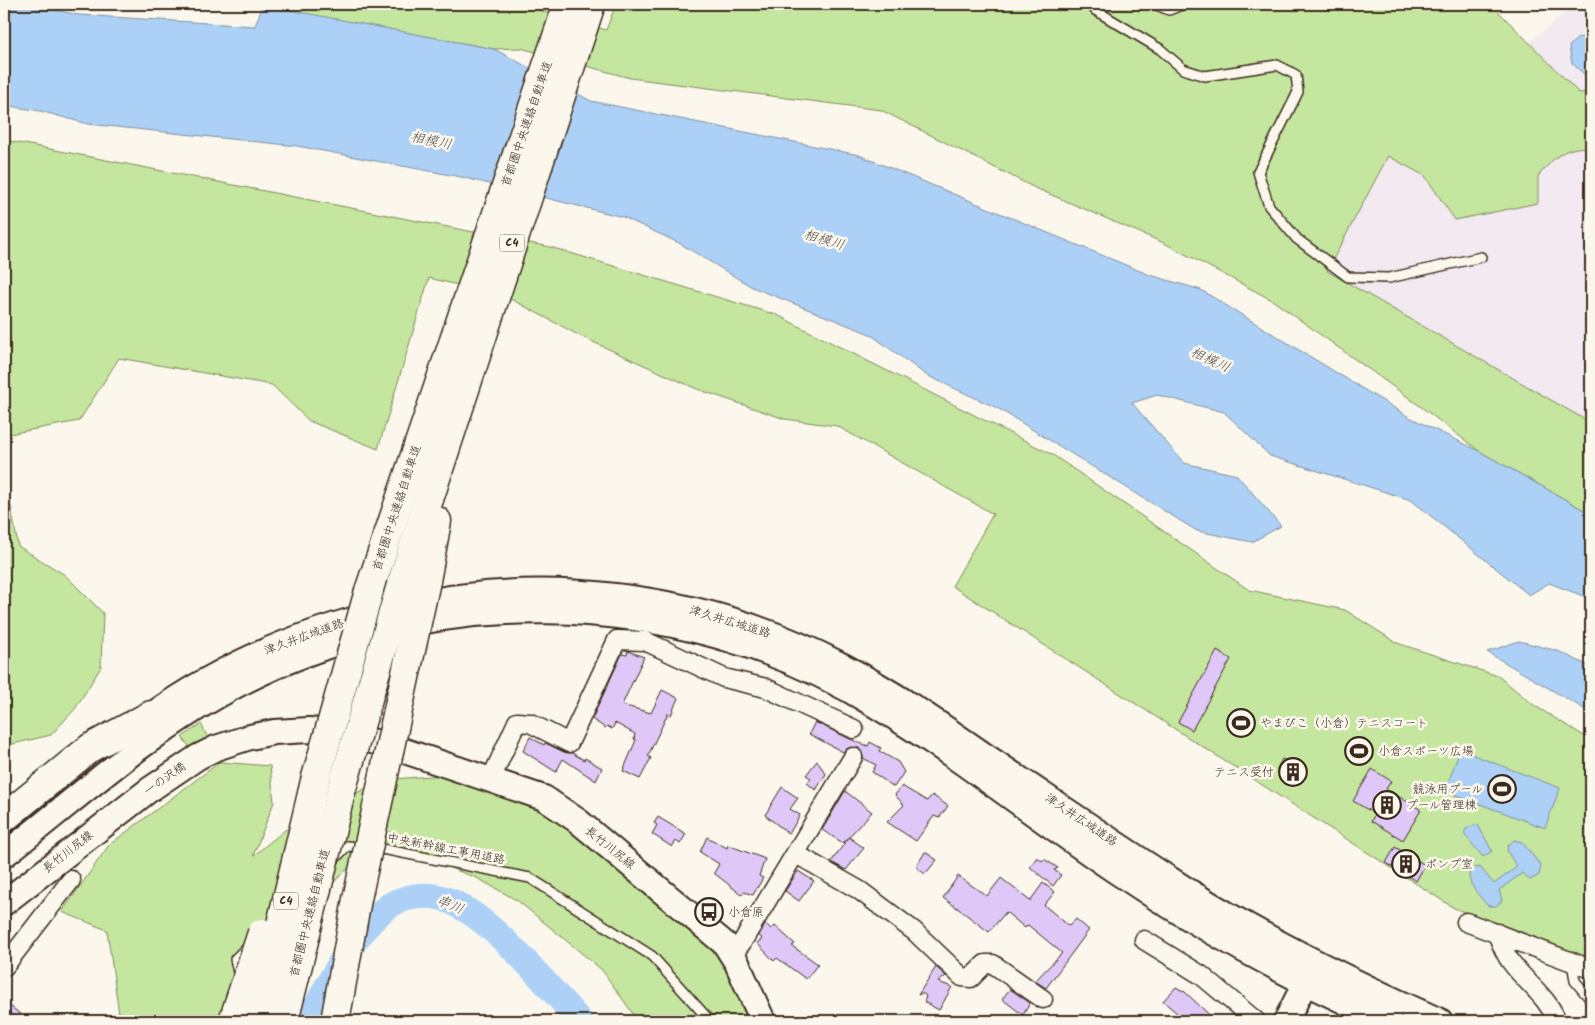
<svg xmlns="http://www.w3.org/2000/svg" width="1595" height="1025" viewBox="0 0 1595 1025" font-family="Kalam,'Klee One',sans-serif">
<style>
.built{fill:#f3e9f0}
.green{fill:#c5e69e;stroke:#80885e}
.water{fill:#add1f6;stroke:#7f8ea0}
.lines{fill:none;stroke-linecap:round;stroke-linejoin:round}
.river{stroke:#add1f6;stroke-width:26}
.building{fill:#dfc8f8;stroke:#3b2a1e}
.lane-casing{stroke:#3b2a1e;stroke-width:12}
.street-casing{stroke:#3b2a1e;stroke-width:21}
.secondary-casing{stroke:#3b2a1e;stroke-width:28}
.highway-casing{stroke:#3b2a1e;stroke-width:31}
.lane{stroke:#fbf7ec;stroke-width:9}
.street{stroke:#fbf7ec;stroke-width:18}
.secondary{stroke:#fbf7ec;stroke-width:24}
.highway{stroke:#fbf7ec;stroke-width:28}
.highway-bridge-casing{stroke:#3b2a1e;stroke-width:31;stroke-linecap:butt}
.highway-bridge{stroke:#fbf7ec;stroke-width:28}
.labels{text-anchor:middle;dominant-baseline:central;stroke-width:5;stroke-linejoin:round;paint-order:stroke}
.shield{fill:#fbf7ec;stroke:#75685c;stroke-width:1}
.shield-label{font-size:11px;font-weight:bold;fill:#3b2a1e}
.street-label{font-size:12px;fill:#3b2a1e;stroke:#fbf7ec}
.poi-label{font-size:12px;fill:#3b2a1e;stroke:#fbf7ec;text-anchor:start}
.water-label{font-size:14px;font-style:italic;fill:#585454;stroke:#fbf7ec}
</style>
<rect width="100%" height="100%" fill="#fbf7ec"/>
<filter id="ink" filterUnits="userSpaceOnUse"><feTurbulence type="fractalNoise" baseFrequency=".02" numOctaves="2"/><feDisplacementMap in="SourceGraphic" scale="10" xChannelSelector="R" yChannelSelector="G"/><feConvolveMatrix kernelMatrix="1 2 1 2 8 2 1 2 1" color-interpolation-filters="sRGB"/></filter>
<g filter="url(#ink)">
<polygon class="built" points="1577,4 1591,4 1591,431 1316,275 1389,141 1527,44"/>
<g class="green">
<path d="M 252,4 L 537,4 L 535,9 L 606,30 L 616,4 L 1491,4 L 1579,93 L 1591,92 L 1591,147 C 1563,147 1556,156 1538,176 L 1538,203 L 1455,220 L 1425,176 L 1388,156 L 1327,271 L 1591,423 L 1591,514 L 1479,451 L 1416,403 L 1272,300 L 1166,244 L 1033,187 L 881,110 L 630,78 L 521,48 L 494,49 Z"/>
<polygon points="4,140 550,247 777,315 1053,455 1249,590 1345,610 1397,643 1498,676 1535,706 1591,740 1591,963 1454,908 952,586 993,514 837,426 785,419 697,389 582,337 507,297 429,278 378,449 309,421 272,385 119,358 79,421 4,435"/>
<polygon points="4,468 18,546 65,575 103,613 101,667 75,709 51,735 4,746"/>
<polygon points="201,724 209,740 191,749 182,737"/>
<polygon points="220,762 270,766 274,802 253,856 285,830 382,780 468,773 557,814 724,954 757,1021 638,1021 602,970 518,901 477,878 410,853 359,857 265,952 250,1021 120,1021 107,930 62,912 109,845"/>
</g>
<g class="water">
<polygon points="4,4 24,4 79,15 255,26 263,5 494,49 591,101 859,155 1150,275 1201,290 1409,417 1479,451 1591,514 1591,599 1549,583 1529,595 1411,500 1270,456 1224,412 1157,395 1132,403 1184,463 1237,475 1281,526 1252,542 1197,531 999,409 926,375 870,334 752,287 679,243 623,217 461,177 297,146 88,124 40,111 4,105"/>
<polygon points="1591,35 1591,75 1585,75 1572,63 1569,46 1578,38"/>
<polygon points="1519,641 1558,651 1591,667 1591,713 1487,652"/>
<polygon points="1460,750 1560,788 1545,828 1445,791"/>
<polygon points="1473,825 1478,825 1492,851 1483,857 1464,834 1466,829"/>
<path d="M 1514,840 L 1522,842 L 1541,866 L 1539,875 L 1530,880 L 1522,873 L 1499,890 L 1502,900 C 1498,906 1493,908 1487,905 C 1479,895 1464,881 1471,869 L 1480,867 L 1494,884 L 1517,867 L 1507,851 L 1508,846 Z"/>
</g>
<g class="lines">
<path class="river" d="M 308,1021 C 329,984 349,940 382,911 C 399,896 429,891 450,901 C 495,921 546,984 580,1021"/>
</g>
<g class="building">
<polygon points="628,651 644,657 622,705 651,713 662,690 678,698 671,715 668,713 648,756 651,758 640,779 623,771 636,740 634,739 635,734 615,723 612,729 607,726 605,728 592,719 622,654 627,655"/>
<polygon points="1217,651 1231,659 1192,730 1178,722"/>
<polygon points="815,722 850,739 868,746 870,742 881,748 879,751 898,762 904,772 894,787 872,772 876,765 863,758 859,748 848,748 843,752 809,734"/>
<polygon points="530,737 544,745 545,743 564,752 572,753 584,760 585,758 602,768 596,781 563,759 556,772 523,751"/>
<polygon points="1282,759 1298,768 1293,778 1277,769"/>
<polygon points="817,761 826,774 816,790 807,783 811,778 806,775"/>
<polygon points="1372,769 1391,781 1386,789 1421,810 1403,840 1371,821 1375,814 1353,801"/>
<polygon points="902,786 927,801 932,795 948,806 939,818 934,816 916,841 887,822 904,805 895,795"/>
<polygon points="782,787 798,798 790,809 800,815 789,834 765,815"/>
<polygon points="845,791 872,812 843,843 822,830"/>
<polygon points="658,817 686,834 680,844 676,841 672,847 652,834 657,825 654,823"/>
<polygon points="707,837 727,848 728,845 765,859 759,876 763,878 753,895 744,892 742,895 714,873 719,864 700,852"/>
<polygon points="849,837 864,848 846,870 831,862"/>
<polygon points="1395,847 1425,865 1416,881 1386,863"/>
<polygon points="925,852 937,860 925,874 916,867"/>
<polygon points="1037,857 1042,861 1044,859 1058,868 1054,870 1061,875 1053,886 1030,867"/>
<polygon points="798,871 814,881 799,901 785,891"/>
<polygon points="958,876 987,896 1001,878 1030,901 1043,883 1055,892 1044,905 1069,926 1076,919 1089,930 1046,988 1035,981 1062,953 1028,925 1025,928 1006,912 989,932 956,907 943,898"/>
<polygon points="766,924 771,929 775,926 795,944 792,946 818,964 806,979 777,958 774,961 757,943 762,939 759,935"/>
<polygon points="936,967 946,976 938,982 952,987 939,1010 924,1002 926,996 922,993 918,995"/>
<polygon points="1176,987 1185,992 1216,1021 1186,1021 1163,1001"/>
<polygon points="1010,989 1030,1003 1023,1015 1002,999"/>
<polygon points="4,1001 20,1014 14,1021 4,1021"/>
</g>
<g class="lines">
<defs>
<g id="lane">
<polyline points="1095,4 1095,10 1160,49 1183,69 1205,76 1277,65 1296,75 1298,92 1258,172 1269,206 1297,239 1348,277 1389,278 1481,257"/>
<polyline points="1154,4 1169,10 1184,4"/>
<polyline points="332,862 347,846 382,849 530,878 652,956 710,1021"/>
<polyline points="1572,962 1575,981 1591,1000"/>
<polyline points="239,977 235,959 248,946"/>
</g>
<g id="street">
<polyline points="491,779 517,722 530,723 569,743 617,640 645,641 724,678 766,688 854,729"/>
<polyline points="796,854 859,890 914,931 962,977 971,978 985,964 993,964 1043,999"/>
<polyline points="1466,922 1591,969"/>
<path d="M 1497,933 C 1501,944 1504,953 1511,962 C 1526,983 1547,996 1557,1021"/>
<polyline points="1144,940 1201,975 1256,1021"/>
<polyline points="732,954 741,944 853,757"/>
<polyline points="4,967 71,880"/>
</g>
<g id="secondary">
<path d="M 137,726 C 212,669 294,634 385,611 C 537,572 705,593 843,666 C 893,692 938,723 984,755 C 1044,795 1104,837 1165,876 C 1252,933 1345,979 1440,1021"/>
<path d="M 4,855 C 74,801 140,740 217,696 C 419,580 677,583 875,705 C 958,755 1034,816 1114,870 C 1201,929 1292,980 1389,1021"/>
<polyline points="4,903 149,790 198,757 216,748 250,737 274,732 309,730 342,734 384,744 544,798 578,821 725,944 737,963 763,1021"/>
<polyline points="1286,1021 1312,969"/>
</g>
<g id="highway">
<polyline points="426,581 437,521"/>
<polyline points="401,585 591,4"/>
<polyline points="369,591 568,4"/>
<polyline points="4,818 90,748 151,715"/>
</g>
</defs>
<use href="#lane" class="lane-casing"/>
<use href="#street" class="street-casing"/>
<use href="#secondary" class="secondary-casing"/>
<use href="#highway" class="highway-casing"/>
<use href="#lane" class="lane"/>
<use href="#street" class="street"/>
<use href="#secondary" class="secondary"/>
<use href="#highway" class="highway"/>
<defs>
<g id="highway-bridge">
<polyline points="233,1021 262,933"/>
<polyline points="258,1021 315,781 369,591"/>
<polyline points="284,1021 342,788 401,585"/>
<polyline points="335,1021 357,899 426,581"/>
</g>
</defs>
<use href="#highway-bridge" class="highway-bridge-casing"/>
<use href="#highway-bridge" class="highway-bridge"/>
</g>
</g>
<defs>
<symbol id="stadium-ring" viewBox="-11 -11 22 22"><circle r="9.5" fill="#fbf7ec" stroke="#3b2a1e" stroke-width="1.5"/><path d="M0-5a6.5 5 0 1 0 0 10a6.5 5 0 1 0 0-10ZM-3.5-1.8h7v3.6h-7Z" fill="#3b2a1e"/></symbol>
<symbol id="building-ring" viewBox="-11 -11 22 22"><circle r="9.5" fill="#fbf7ec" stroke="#3b2a1e" stroke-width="1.5"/><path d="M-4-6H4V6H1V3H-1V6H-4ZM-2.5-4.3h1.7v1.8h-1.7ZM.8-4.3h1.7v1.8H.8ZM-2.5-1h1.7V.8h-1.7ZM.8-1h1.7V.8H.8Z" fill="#3b2a1e"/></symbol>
<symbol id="bus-ring" viewBox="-11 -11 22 22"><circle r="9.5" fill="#fbf7ec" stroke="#3b2a1e" stroke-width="1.5"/><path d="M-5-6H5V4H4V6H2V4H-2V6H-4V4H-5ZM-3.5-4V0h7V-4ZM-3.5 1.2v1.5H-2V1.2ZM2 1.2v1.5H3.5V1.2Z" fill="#3b2a1e"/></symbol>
</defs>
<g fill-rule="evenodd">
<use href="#stadium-ring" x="1225" y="707" width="32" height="32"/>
<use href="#stadium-ring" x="1343" y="735" width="32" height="32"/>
<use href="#building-ring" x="1277" y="756" width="32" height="32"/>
<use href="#stadium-ring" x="1486" y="773" width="32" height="32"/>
<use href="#building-ring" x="1371" y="789" width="32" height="32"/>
<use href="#building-ring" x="1390" y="848" width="32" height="32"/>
<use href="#bus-ring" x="693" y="896" width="32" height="32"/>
</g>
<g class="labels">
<g class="shield">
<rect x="499.5" y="234.5" width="25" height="17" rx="4"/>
<rect x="273.5" y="892.5" width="25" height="17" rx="4"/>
</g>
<g class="shield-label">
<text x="512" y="243">C4</text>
<text x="286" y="901">C4</text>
</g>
<g class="street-label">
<text transform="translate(527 124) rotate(-71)">首都圏中央連絡自動車道</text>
<text transform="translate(397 508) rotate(-72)">首都圏中央連絡自動車道</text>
<text transform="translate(730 622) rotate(17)">津久井広域道路</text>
<text transform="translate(304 637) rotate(-20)">津久井広域道路</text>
<text transform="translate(165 779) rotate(-35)">一の沢橋</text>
<text transform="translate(1081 820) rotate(34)">津久井広域道路</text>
<text transform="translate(610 848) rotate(39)">長竹川尻線</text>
<text transform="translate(446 849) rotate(11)">中央新幹線工事用道路</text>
<text transform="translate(68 852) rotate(-38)">長竹川尻線</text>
<text transform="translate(310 913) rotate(-76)">首都圏中央連絡自動車道</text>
</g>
<g class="poi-label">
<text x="1260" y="723">やまびこ（小倉）テニスコート</text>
<text x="1378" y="751">小倉スポーツ広場</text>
<text x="1274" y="772" text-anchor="end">テニス受付</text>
<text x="1483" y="789" text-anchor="end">競泳用プール</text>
<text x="1406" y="805">プール管理棟</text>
<text x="1425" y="864">ポンプ室</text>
<text x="728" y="912">小倉原</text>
</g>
<g class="water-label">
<text transform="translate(431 141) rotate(12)">相模川</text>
<text transform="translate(824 240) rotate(17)">相模川</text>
<text transform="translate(1210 360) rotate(25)">相模川</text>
<text transform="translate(450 905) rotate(23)">串川</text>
</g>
</g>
<rect width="1595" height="1025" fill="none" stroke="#fbf7ec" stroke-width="20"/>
<rect x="10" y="10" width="1575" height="1005" fill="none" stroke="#3b2a1e" stroke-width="2" filter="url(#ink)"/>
</svg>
